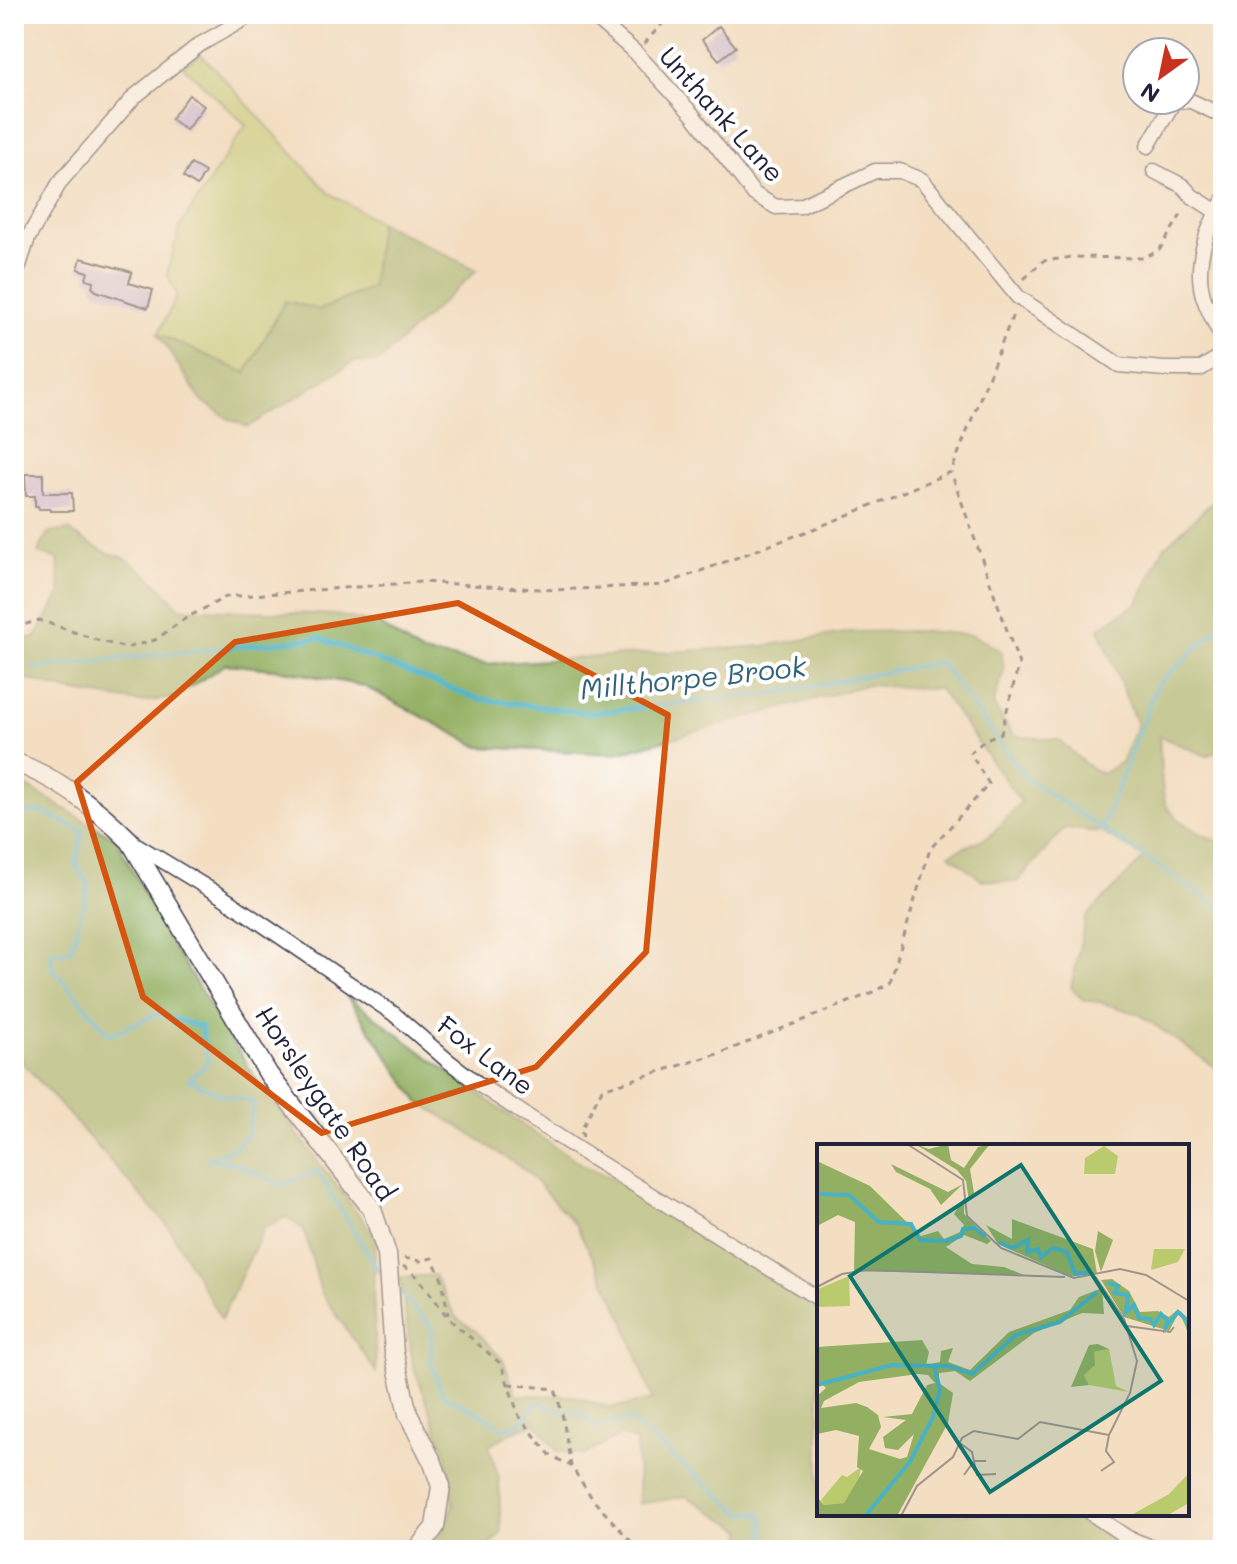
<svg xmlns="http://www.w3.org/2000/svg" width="1237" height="1564" viewBox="0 0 1237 1564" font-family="Mali,sans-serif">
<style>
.green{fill:#bacb6e;stroke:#6e7654;stroke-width:2}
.forest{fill:#93af61;stroke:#5a684e;stroke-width:2}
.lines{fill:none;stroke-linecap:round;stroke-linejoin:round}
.stream{stroke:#48b2c7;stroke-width:5}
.building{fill:#b9a7e4}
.minor-casing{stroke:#413e4f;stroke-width:17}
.major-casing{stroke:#413e4f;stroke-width:21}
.path{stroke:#413e4f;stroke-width:3;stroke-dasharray:6 6;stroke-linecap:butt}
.minor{stroke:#fff;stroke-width:14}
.major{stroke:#fff;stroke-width:18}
.marked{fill:none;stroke:#d45411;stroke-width:6;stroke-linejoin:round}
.labels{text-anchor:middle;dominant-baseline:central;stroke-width:8;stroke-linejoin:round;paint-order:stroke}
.street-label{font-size:26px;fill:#22223b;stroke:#fff}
.water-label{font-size:28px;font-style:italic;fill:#33637a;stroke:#fff}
.inset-river{fill:none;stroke:#48b2c7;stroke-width:4}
.inset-road{fill:none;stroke:#9f938c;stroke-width:2}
.view{fill:#0f766e;fill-opacity:0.15;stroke:#0f766e;stroke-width:4}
.inset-edge{fill:none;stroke:#22223b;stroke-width:4}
</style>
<rect width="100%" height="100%" fill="#fff"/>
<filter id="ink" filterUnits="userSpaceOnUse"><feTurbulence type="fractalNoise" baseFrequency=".0125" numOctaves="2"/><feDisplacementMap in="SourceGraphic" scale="16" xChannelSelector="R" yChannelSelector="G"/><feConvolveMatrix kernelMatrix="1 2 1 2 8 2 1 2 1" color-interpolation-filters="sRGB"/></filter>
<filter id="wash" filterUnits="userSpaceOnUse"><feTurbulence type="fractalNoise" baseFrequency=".006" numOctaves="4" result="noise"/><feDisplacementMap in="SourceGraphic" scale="32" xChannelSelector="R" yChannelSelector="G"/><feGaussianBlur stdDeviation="1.8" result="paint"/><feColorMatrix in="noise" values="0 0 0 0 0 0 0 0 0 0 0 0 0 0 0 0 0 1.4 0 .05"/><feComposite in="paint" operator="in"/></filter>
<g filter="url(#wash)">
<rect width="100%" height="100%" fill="#f3dec2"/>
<polygon class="green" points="201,54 329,193 379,222 372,287 320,310 285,301 246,373 158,334 177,296 167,273 180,227 246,125 183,66"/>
<g class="forest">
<polygon points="379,222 477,270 377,363 355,361 248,427 229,419 201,400 158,334 246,373 285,301 320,310 372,287"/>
<path d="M 1223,492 L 1223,748 L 1206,756 L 1159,736 C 1160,749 1161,796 1166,805 C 1174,821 1206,838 1223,842 L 1223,1073 L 1139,1014 L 1099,1002 L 1083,1000 L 1071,988 L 1086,917 L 1144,858 L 1101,832 L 1065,828 L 1017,882 L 982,880 L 949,854 L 990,836 L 1021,802 L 939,689 L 866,685 L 614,754 L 480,747 L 364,686 L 283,670 L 226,664 L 173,698 L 140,702 L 69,691 L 14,675 L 14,640 L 36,637 L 60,594 L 58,559 L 38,553 L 48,533 L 69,530 C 81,539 93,546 106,552 C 112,555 118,555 124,558 C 147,571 163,589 180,608 L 336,615 L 379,624 L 421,653 L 487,664 L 764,646 L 850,632 L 922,631 L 973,635 L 1001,651 L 1004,670 L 993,705 L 1014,736 L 1059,740 L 1084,763 L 1102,774 L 1121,762 L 1137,725 L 1099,628 L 1138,603 L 1164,547 Z"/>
<polygon points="14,779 116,839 167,937 258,1082 376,1237 373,1289 376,1372 321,1292 304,1230 286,1217 264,1228 221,1319 168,1226 14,1053"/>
<polygon points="346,995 452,1075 531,1131 587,1167 626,1185 819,1312 819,1514 1079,1514 1121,1546 1130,1550 742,1550 743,1530 686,1496 639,1504 636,1441 621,1435 584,1455 557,1451 536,1423 512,1432 489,1446 499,1478 501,1533 487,1550 430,1550 436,1544 453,1505 446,1453 413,1365 400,1278 434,1275 457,1318 477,1332 503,1360 517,1395 573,1396 610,1408 653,1400 620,1310 576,1225 526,1171 455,1124 419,1102"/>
</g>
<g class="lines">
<g class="stream">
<polyline points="33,668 319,638 475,698 587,713 771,694 940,662 1027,779 1223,909"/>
<polyline points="14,808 19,812 42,812 83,831 76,865 89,885 71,950 52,953 51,966 110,1035 157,1014 201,1027 208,1062 189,1080 219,1094 254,1102 248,1134 236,1147 209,1159 235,1164 283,1185 317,1171 376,1267 384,1275"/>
<polyline points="1101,831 1157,685 1223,623"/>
<polyline points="396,1289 432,1327 431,1363 443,1395 478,1412 504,1429 519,1425 538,1401 562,1413 577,1411 595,1427 628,1419 741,1513 762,1514 764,1530 761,1550"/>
</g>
</g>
<g id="blocks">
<g class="building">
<polygon points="719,26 736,47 719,60 702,40"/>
<polygon points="189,95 204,106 186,130 171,119"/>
<polygon points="191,164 205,172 197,186 183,177"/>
<polygon points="81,258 132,272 129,283 153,290 148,308 96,291 92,287 94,281 86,279 88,272 78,269"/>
<polygon points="25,474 43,474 43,493 72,493 73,511 50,511 50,509 39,509 38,506 35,506 35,496 26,496"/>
</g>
</g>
</g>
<g filter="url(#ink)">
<use href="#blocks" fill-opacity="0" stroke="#413e4f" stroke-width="2"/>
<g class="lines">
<defs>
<g id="minor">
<polyline points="591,14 636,53 692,114 754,194 776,207 801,206 875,171 900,171 922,180 1018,297 1119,365 1164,369 1200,369 1223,355"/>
<polyline points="1172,100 1191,101 1223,116"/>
<polyline points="1148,146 1174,101"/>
<polyline points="1154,171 1183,186 1192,196 1217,212 1223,210"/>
<path d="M 1223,201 C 1206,230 1193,265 1204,299 C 1209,313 1217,327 1223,340"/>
<polyline points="14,281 28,238 60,182 134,97 199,45 253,14"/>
<polyline points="130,841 221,896 394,1014 447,1060 481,1086 590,1157 819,1299"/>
<polyline points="1092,1514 1128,1538 1159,1550"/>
</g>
<path id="major" d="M 14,762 C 58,778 97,808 130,841 L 269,1075 L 372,1209 L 387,1254 L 394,1353 L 408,1414 L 433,1463 L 441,1486 L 435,1527 L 417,1550"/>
</defs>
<use href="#minor" class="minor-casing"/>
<use href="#major" class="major-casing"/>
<g class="path">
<polyline points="644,44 671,14"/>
<polyline points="1024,279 1043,261 1073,257 1143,258 1160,249 1184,210"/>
<polyline points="14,628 39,620 97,640 126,648 155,640 186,618 226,597 421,582 555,590 663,585 819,527 951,472 1014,312"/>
<polyline points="583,1137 581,1130 602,1089 721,1053 869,994 890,983 930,849 989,784 970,753 986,739 1001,733 1019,664 951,472"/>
<polyline points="404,1258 420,1261 432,1258 442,1279 448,1315"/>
<polyline points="403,1266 418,1277 449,1319 501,1364 519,1416 550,1455 571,1466"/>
<polyline points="509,1384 555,1389 562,1413 571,1466 594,1501 639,1550"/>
</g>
<use href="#minor" class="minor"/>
<use href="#major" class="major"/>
</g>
</g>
<path d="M0 0H1237V1564H0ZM 458,603 L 668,715 L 646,952 L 536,1067 L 322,1133 L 143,997 L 77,782 L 235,642 Z" fill="#f3dec2" fill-opacity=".55" fill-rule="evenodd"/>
<path class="marked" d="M 458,603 L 668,715 L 646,952 L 536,1067 L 322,1133 L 143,997 L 77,782 L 235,642 Z"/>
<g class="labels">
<g class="street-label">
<text transform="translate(722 114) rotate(48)">Unthank Lane</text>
<text transform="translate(486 1055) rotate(37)">Fox Lane</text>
<text transform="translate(326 1103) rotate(56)">Horsleygate Road</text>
</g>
<g class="water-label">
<text transform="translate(693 677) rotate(-6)">Millthorpe Brook</text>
</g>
</g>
<g transform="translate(817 1144)">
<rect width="372" height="372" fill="#f3dec2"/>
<path d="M 287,2 L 301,12 L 298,30 L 267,30 L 268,14 ZM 337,105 L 368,105 L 361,118 L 334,126 ZM 32,132 L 33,162 L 0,163 L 1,145 ZM 292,205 L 299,242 L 312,248 L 272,241 L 267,231 L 277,208 ZM 44,323 L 41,342 L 27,359 L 7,361 L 4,356 L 25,331 L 30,333 ZM 372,329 L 372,359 L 349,372 L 316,370 L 352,350 Z" fill="#bacb6e"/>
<path d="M 98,0 L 112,5 L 131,0 L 134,16 L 147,24 L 161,3 L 173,0 L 153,25 L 157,49 L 152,57 L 149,37 L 140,26 ZM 0,17 L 53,42 L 104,92 L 121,87 L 127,95 L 143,88 L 147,81 L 137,70 L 147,54 L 147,70 L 174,97 L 170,100 L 147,91 L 129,103 L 155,120 L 187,123 L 207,131 L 37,127 L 38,78 L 21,71 L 0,82 ZM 74,20 L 131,48 L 146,40 L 124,61 L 113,45 L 79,28 ZM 195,75 L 276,105 L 280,130 L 253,132 L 181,100 L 169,81 L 195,95 ZM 281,87 L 296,96 L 284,128 L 278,107 ZM 295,135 L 312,147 L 323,168 L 341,167 L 352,173 L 359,167 L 363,167 L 372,177 L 372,190 L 362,168 L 352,187 L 307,173 L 284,136 ZM 285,144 L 287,170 L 265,169 L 217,189 L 153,237 L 138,227 L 122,229 L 122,239 L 136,249 L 131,279 L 80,372 L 0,372 L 0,353 L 7,361 L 27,359 L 46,327 L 40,323 L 42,292 L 19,286 L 0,290 L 0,252 L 9,244 L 0,236 L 0,203 L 105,196 L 112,208 L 109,221 L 123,218 L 124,207 L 136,204 L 131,218 L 153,226 L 192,188 L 253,166 L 262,153 ZM 101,230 L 111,231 L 118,239 L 110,241 L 95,270 L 66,273 L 89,276 L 66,293 L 68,304 L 81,306 L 97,290 L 90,313 L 83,315 L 52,305 L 64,283 L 61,271 L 50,263 L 39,259 L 4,264 L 7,257 L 42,238 ZM 281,200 L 292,205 L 277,208 L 278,221 L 267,231 L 272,241 L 254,243 L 272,201 Z" fill="#93af61" fill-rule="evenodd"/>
<path class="inset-river" d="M 0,50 L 32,51 L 62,78 L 94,80 L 103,96 L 130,97 L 144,92 L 146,85 L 158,84 L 168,93M 182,98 L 195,104 L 211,96 L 210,108 L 221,105 L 224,113 L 236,104 L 250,108 L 258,130 L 273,128M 291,139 L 301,142 L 298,149 L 311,151 L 309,168 L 317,161 L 322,174 L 333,175 L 337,181 L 344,170 L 350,176 L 349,183 L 361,168 L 371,177 L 372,188M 0,241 L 75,221 L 132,222 L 155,230 L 199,191 L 243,178 L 280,148M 48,372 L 93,318 L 116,273 L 123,246 L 117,221"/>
<path class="inset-road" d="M 90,0 L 146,36 L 150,72 L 184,104 L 257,134 L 303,125 L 329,131 L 372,157M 278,132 L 307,175 L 320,217 L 313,249 L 292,291 L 289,307 L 297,318 L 284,327M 0,143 L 25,130 L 50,126 L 248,133M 310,182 L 353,188 L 357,183M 143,299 L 155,308 L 160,331 L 179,330M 147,331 L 157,317 L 169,317M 84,372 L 100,342 L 136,313 L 145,294 L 157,287 L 201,295 L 223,278 L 292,291"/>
<path class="view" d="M 204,21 L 344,237 L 173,348 L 33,132 Z"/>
<rect width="372" height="372" class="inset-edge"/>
</g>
<rect width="1237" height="1564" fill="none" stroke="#fff" stroke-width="48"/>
<g transform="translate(1161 76) rotate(213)"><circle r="38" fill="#ffffff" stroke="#a7a7b1" stroke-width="2"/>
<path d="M0-6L14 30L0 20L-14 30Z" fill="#c8321e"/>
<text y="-12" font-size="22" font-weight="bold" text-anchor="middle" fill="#22223b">N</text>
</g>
</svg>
